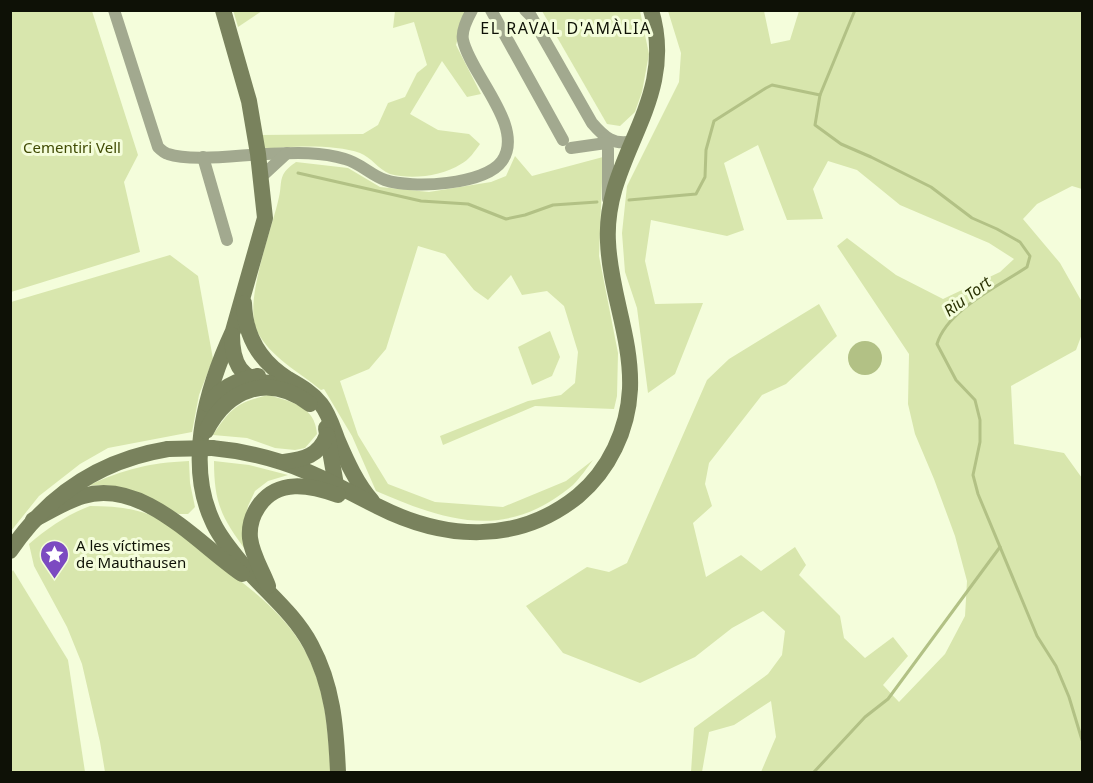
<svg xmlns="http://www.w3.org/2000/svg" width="1093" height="783" viewBox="0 0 1093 783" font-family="'Noto Sans',sans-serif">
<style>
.green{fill:#d8e6ad}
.water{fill:#b2c185}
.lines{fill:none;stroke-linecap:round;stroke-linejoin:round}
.stream{stroke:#b2c185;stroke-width:3}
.street{stroke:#a2a98f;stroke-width:12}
.secondary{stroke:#79825d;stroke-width:16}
.secondary-bridge{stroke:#79825d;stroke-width:16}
.labels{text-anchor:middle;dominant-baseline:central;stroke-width:6;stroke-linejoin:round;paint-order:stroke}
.park-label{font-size:15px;fill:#404b04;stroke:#f4fddb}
.poi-label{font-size:15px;fill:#0e1106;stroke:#f4fddb;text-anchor:start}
.neighbourhood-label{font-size:16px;letter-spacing:1.5px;fill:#0e1106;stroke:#f4fddb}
.water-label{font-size:16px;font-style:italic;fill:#293102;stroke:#f4fddb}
</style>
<rect width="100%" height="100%" fill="#f4fddb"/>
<g class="green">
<polygon points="11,10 92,11 138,155 124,182 140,252 11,292"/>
<polygon points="233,10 262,10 262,11 238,27"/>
<path d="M 395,11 L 465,11 L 456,45 L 481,94 L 467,97 L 442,61 L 410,114 L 438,130 L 469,134 L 480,144 C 475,151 469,160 461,164 C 442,176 412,180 390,174 C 379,170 371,157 360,153 C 335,144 291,146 264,149 L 259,135 L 363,134 L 378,125 L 388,103 L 405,97 L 417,73 L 427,65 L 414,22 L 393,28 Z"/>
<polygon points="542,11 640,11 649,54 642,92 635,112 620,126 607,124"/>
<polygon points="668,11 764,11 771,44 790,40 799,11 1082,11 1082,189 1072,186 1037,204 1023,219 1060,263 1082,302 1082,334 1076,350 1011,386 1014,444 1064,453 1082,478 1082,772 761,772 776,737 771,701 734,725 709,732 702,772 691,772 694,728 768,674 782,655 785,631 763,611 732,628 695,657 640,683 563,653 526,606 587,567 609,572 627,563 707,380 729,359 819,304 837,336 786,384 762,395 709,463 705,484 712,506 693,523 706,577 741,555 761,571 795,547 806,565 799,575 840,616 844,638 865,658 893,637 908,656 883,685 899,702 945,654 965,616 967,581 955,536 934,479 915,434 908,404 909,354 837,246 847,238 896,275 943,299 1000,272 1014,259 989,243 900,205 857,170 828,161 813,189 823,219 787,220 758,145 724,163 744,230 727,236 651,220 645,261 655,304 703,303 675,374 648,393 637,308 625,272 622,233 627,186 679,82 681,53"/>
<path d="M 515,156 L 532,176 L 603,157 L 599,256 L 618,353 L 617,396 L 614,409 L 535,406 L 443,445 L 440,436 L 528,401 L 561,395 L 575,383 L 578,352 L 564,306 L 547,291 L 522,295 L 511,275 L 488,300 L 474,290 L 445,254 L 418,246 L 386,349 L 369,369 L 340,381 L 358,435 L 388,484 L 435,502 L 503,507 L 566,481 L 593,460 C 587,468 580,478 573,485 C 506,541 448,522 376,491 L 352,436 L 324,389 L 321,390 C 299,372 270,357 257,331 C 243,302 272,230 279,197 C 281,190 280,181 283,175 C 285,170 292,165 296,162 L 348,168 L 380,187 L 429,192 L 491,182 L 506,176 Z"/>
<polygon points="170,255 198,276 213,359 199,395 192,432 108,448 80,464 39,496 11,531 11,302"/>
<polygon points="550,331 560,357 552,376 532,385 518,347"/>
<path d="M 268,395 C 292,402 315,406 317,434 L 305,448 L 295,450 L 275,448 L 247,438 L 213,435 C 231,408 236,403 268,395 Z"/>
<path d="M 189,461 L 190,483 L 195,507 L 188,514 L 179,514 C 150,501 119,480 87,486 C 125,469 148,463 189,461 Z"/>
<path d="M 214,461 L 249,465 L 288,475 L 268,481 L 255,491 L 248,506 L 243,529 L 247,552 C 222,518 214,504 214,461 Z"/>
<path d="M 90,506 C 114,506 139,508 161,520 C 176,529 191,543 205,554 C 249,588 295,617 315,673 C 327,704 328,740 331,772 L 105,772 L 100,742 L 82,664 L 67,627 L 34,566 L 29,544 C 48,528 66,515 90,506 Z"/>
<polygon points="13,570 68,660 85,772 11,772 10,575"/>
</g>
<circle class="water" cx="865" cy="358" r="17"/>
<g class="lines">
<g class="stream">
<path d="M 855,10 L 820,95 L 815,125 L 841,144 L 871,157 L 931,187 L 972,218 L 997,229 L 1020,242 L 1030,256 L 1027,267 C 999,286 947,310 937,344 L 956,380 L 975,400 L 980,420 L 980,442 L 973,475 L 978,494 L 1037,636 L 1056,666 L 1069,697 L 1082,740"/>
<polyline points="298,173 421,201 468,204 506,219 525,215 553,205 597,202"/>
<polyline points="629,200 696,194 705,177 706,150 714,121 766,88 772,85 820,95"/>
<polyline points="814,772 865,717 888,699 1000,547"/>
</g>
<g class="street">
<path d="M 114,10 L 158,147 C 161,150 164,153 168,154 C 191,162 239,155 264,154 C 291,153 319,151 345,159 C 360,163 371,175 385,180 C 412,189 485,185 502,161 C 526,127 470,74 463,40 C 461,31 467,19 472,10"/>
<polyline points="491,10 563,140"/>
<path d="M 525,10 L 531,16 L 592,123 C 604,137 614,146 633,141"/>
<polyline points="605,138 608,149 608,199"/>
<polyline points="571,148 606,143"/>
<polyline points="203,157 227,240"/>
<polyline points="261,177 287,153"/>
</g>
<g class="secondary">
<path d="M 223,10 L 249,101 L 258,154 L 265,218 L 233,331 C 207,387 185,461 212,520 C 219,537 232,551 243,565 C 266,592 294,613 311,645 C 333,686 336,727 338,772"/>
<path d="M 244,303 C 245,336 259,361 288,379 C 300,386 311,392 321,404 C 329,414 333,428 338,441 C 347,462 357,484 372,501"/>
<path d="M 232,335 C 232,363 241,381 270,383"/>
<path d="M 208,404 C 221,388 238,379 258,376"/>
<polyline points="326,428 336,485"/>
<path d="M 206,431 C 228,388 269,373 310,404"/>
<path d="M 212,448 C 245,451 277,459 308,472 C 332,482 354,495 377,506 C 444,540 517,545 578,496 C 609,470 628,430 630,389 C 632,338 610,292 608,242 C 603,156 679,102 651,10"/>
<path d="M 284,462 C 304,459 319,456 327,435"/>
<path d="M 33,520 C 49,512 66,501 83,496 C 143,478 198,544 242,574"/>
<path d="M 10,551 C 48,495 101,460 168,449"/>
<path d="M 268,586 C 262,570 252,555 250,538 C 249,527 252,516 258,507 C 277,478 310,485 338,495"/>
</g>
<polyline class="secondary-bridge" points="168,449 212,448"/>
</g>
<defs>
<symbol id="sight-pin" viewBox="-11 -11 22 30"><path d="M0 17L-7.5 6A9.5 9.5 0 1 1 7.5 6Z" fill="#7c4ac1" stroke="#f4fddb"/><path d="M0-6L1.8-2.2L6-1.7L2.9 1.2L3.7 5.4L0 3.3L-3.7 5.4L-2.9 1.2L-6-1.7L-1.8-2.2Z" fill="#fff"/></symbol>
</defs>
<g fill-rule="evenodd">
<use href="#sight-pin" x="38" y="538" width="33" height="45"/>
</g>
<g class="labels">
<g class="park-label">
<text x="72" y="147">Cementiri Vell</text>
</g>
<g class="poi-label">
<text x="76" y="545">A les víctimes<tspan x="76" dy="17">de Mauthausen</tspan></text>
</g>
<g class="neighbourhood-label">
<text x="566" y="28">EL RAVAL D'AMÀLIA</text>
</g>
<g class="water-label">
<text transform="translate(967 296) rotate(-37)">Riu Tort</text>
</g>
</g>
<rect width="1093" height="783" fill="none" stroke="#0e1106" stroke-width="24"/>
</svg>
